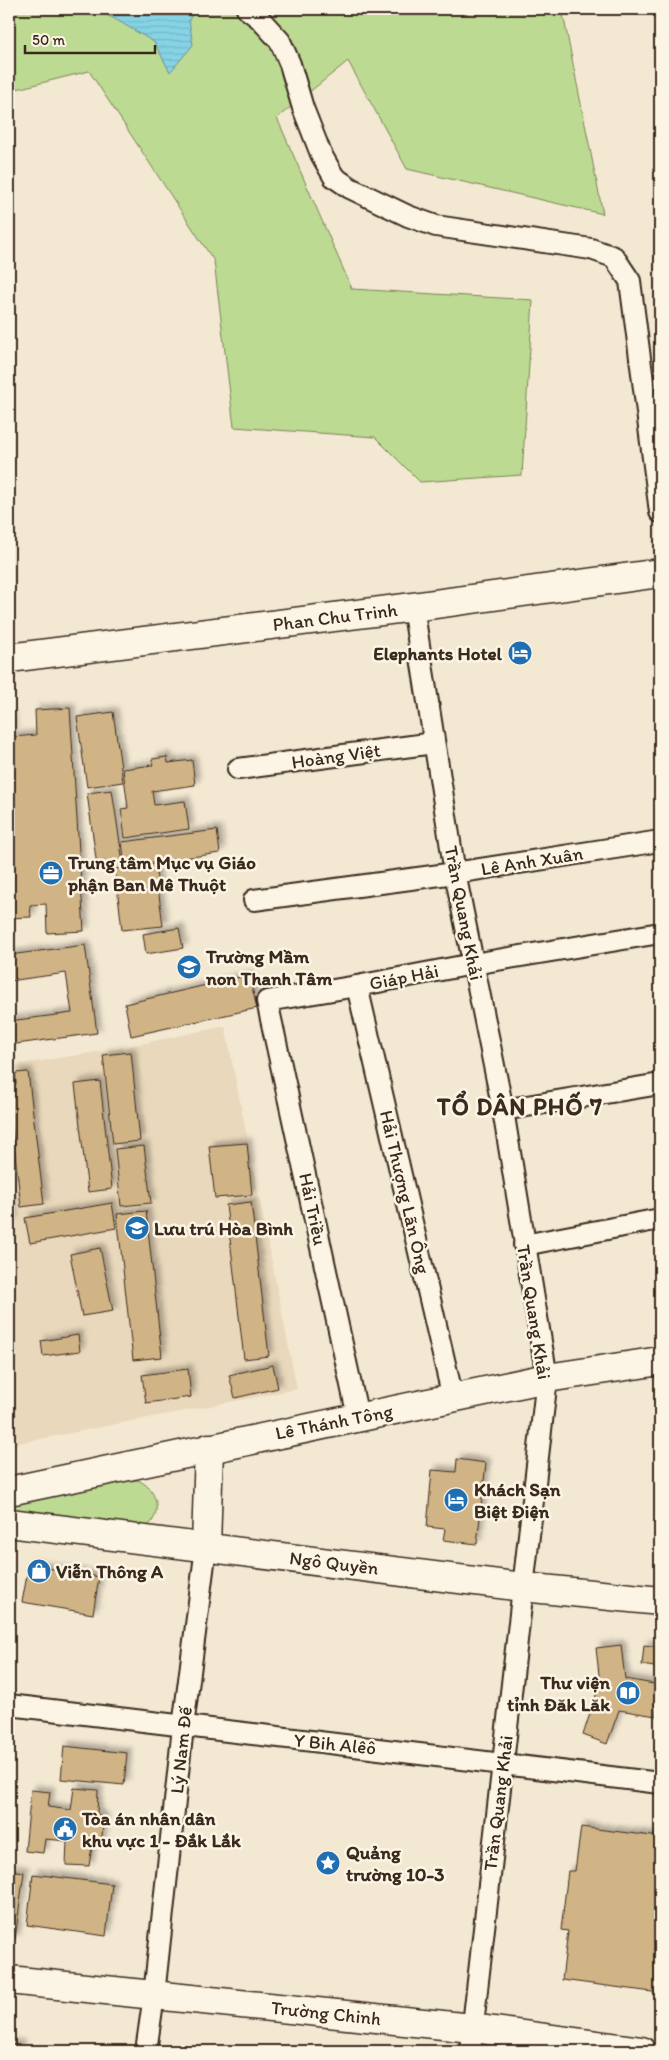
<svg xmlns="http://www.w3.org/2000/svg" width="669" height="2060" viewBox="0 0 669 2060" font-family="Itim,sans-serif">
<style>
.built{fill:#e9d8bb}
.green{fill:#bcda92;stroke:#7c8258}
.water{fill:url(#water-rules);stroke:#688f96}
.building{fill:#d1b486;stroke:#3b2a1e;filter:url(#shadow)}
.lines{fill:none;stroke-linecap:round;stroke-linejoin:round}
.street-casing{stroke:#3b2a1e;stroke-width:24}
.secondary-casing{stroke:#3b2a1e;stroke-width:31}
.street{stroke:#fcf5e5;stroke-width:20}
.secondary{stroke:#fcf5e5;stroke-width:28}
.labels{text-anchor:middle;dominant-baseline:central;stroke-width:5;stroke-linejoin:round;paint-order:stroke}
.street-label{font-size:19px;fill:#3b2a1e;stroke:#fcf5e5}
.poi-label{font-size:19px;font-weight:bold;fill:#3b2a1e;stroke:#fcf5e5;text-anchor:start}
.district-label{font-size:24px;font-weight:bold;letter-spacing:1px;fill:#3b2a1e;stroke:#fcf5e5}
</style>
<defs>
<pattern id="water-rules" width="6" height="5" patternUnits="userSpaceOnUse" patternTransform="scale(1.25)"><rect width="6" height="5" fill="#86d3e6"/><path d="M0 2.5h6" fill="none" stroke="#75b5c5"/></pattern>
<filter id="shadow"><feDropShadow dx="4.5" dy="-4.5" stdDeviation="2.5" flood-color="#0004"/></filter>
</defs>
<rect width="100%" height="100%" fill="#f3e8d2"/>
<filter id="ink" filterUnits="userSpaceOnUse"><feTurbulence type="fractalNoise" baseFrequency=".02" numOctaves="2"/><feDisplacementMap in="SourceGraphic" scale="10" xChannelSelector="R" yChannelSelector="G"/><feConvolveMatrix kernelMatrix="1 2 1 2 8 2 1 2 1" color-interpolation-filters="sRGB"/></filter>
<g filter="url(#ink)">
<polygon class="built" points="225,1026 297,1389 9,1445 9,1066 116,1049"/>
<g class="green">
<polygon points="9,9 562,9 603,214 407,169 348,61 277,118 352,289 533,300 522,475 420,482 375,437 234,427 214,261 89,71 9,91"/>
<path d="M 137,1480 C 153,1485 163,1507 151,1523 C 149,1525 144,1528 141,1529 L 9,1517 L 9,1498 Z"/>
</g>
<polygon class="water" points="93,9 195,9 189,20 193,45 170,72 154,42 115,19"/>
<g class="building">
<polygon points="70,708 84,931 47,933 46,904 30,905 31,917 9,918 9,717 11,717 12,737 36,735 35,710"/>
<polygon points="113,712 123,782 87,787 77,717"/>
<polygon points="167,757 168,763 192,760 195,785 152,791 154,805 185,801 189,829 125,838 121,809 128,808 123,769 153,765 152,759"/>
<polygon points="112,790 123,863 97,866 87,793"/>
<polygon points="217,830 220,853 125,866 122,842"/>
<polygon points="155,864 163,926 122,930 115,869"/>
<polygon points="179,928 183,948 146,954 143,934"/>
<polygon points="85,945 97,1033 9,1045 9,1021 72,1013 66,973 9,981 9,955"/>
<polygon points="249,975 257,1008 131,1036 125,1004"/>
<polygon points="131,1052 140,1141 113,1144 103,1055"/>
<polygon points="28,1072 44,1204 21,1207 9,1100 9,1085 16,1084 15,1073"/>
<polygon points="100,1081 112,1189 88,1192 75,1084"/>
<polygon points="247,1143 252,1195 215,1198 209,1146"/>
<polygon points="144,1146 151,1203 121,1206 115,1149"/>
<polygon points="9,1188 13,1222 9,1222"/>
<polygon points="251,1202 269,1356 244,1359 226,1205"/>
<polygon points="112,1203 116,1228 30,1243 25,1218"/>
<polygon points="146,1211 162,1357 133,1360 117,1214"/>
<polygon points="100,1248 113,1311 82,1316 70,1254"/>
<polygon points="78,1335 80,1351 43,1356 41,1341"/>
<polygon points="273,1365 278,1388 235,1398 229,1375"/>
<polygon points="188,1369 191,1397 146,1403 142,1375"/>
<polygon points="457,1459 486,1463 477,1544 443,1540 445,1529 427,1527 432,1470 456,1472"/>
<polygon points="29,1565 99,1577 93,1614 22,1602"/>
<polygon points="621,1645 625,1679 660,1685 656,1716 619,1710 607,1744 583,1735 600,1683 596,1648"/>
<polygon points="644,1645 660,1647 660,1668 642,1665"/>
<polygon points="64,1746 127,1753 124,1785 61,1779"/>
<polygon points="74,1788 98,1790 97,1813 104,1819 101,1843 92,1846 89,1866 66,1865 67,1841 45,1839 43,1853 25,1851 31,1790 50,1792 48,1807 71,1810"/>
<polygon points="581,1827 660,1837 660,1993 562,1980 568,1931 561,1930 568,1871 575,1871"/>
<polygon points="9,1870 24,1872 15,1939 9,1938"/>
<polygon points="33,1874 112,1884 106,1936 27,1925"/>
<polygon points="9,2044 20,2045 20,2051 9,2051"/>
</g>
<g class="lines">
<defs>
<g id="street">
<polyline points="247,9 259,18 280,41 290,64 303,108 321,154 334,177 350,188 408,216 436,226 591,249 614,257 630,281 660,512"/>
<polyline points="413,607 455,873 503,1110 547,1378 470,2051"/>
<polyline points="238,769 434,743"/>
<polyline points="254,900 455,873 660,841"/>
<polyline points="357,986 453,1398"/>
<polyline points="503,1110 660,1084"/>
<polyline points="524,1245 660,1219"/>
<polyline points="358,1417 267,1001 357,986 473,964 660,933"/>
<path d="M 9,1705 C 226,1732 443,1755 660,1783"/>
<polyline points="146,2051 154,1995 183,1727 206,1547"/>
</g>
<g id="secondary">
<polyline points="9,658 413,607 660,573"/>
<polyline points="9,1491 547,1378 660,1361"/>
<polyline points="9,1523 523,1587 660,1601"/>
<polyline points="206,1547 209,1448"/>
<polyline points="9,1980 472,2028 642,2051"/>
</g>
</defs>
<use href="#street" class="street-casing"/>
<use href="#secondary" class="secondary-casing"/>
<use href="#street" class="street"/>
<use href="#secondary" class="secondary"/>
</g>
</g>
<defs>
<symbol id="hotel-disc" viewBox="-11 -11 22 22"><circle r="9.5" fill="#1f6fb2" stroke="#fcf5e5"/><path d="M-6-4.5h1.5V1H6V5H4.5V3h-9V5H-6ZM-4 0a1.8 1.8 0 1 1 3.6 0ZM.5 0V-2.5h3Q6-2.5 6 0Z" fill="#fff"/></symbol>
<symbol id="office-disc" viewBox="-11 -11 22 22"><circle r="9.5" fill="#1f6fb2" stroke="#fcf5e5"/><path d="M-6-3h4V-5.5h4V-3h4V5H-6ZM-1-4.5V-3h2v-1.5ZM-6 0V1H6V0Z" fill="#fff"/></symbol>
<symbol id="school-disc" viewBox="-11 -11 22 22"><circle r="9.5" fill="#1f6fb2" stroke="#fcf5e5"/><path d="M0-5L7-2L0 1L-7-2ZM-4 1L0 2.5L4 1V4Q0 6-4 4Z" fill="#fff"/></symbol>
<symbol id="shop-disc" viewBox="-11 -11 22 22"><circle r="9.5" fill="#1f6fb2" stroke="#fcf5e5"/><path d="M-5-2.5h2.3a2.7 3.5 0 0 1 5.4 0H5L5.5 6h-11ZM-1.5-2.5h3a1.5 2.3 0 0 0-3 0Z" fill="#fff"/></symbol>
<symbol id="library-disc" viewBox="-11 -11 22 22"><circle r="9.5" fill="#1f6fb2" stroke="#fcf5e5"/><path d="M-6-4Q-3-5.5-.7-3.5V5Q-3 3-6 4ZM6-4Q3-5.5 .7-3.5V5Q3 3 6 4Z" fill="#fff"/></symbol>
<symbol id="civic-disc" viewBox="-11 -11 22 22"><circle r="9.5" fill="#1f6fb2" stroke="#fcf5e5"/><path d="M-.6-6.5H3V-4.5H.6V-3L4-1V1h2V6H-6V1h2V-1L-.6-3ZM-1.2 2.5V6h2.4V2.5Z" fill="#fff"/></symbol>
<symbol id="sight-disc" viewBox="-11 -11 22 22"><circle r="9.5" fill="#1f6fb2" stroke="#fcf5e5"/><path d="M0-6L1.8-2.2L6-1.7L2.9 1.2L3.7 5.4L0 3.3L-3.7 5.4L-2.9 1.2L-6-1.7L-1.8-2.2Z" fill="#fff"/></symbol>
</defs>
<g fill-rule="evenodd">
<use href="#hotel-disc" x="506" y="639" width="28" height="28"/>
<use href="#office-disc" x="37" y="859" width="28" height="28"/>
<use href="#school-disc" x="175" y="953" width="28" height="28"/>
<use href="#school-disc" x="123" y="1214" width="28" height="28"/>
<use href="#hotel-disc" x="442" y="1486" width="28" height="28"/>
<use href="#shop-disc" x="25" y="1557" width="28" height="28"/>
<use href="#library-disc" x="614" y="1679" width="28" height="28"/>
<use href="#civic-disc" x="51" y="1815" width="28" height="28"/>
<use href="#sight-disc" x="314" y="1849" width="28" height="28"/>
</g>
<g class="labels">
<g class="street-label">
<text transform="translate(335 617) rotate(-7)">Phan Chu Trinh</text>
<text transform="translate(336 756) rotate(-8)">Hoàng Việt</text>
<text transform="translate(532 861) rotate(-9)">Lê Anh Xuân</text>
<text transform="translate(464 913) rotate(79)">Trần Quang Khải</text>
<text transform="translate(404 977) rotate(-11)">Giáp Hải</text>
<text transform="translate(405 1192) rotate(77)">Hải Thượng Lãn Ông</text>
<text transform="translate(313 1209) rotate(78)">Hải Triều</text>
<text transform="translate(534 1312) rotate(81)">Trần Quang Khải</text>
<text transform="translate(334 1422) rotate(-11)">Lê Thánh Tông</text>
<text transform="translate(334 1563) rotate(7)">Ngô Quyền</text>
<text transform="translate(335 1744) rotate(6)">Y Bih Alêô</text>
<text transform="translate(181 1750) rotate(-84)">Lý Nam Đế</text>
<text transform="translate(498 1803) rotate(-83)">Trần Quang Khải</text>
<text transform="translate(326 2013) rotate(6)">Trường Chinh</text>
</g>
<g class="poi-label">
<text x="502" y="653" text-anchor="end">Elephants Hotel</text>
<text x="68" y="862">Trung tâm Mục vụ Giáo<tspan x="68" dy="22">phận Ban Mê Thuột</tspan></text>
<text x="206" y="956">Trường Mầm<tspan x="206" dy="22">non Thanh Tâm</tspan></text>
<text x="154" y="1228">Lưu trú Hòa Bình</text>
<text x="474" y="1489">Khách Sạn<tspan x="474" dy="22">Biệt Điện</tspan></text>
<text x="56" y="1571">Viễn Thông A</text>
<text x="610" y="1682" text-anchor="end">Thư viện<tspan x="610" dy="22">tỉnh Đăk Lăk</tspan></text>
<text x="82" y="1818">Tòa án nhân dân<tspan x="82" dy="22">khu vực 1 - Đắk Lắk</tspan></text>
<text x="346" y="1852">Quảng<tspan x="346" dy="22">trường 10-3</tspan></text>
</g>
<g class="district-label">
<text x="520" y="1106">TỔ DÂN PHỐ 7</text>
</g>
</g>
<rect width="669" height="2060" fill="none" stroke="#fcf5e5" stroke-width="30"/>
<rect x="15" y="15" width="639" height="2030" fill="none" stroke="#3b2a1e" stroke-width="2" filter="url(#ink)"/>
<path d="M25 45v8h130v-8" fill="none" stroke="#3b2a1e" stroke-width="2.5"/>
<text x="32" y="45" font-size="15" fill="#3b2a1e" stroke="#fcf5e5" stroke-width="4" paint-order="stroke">50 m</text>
</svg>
